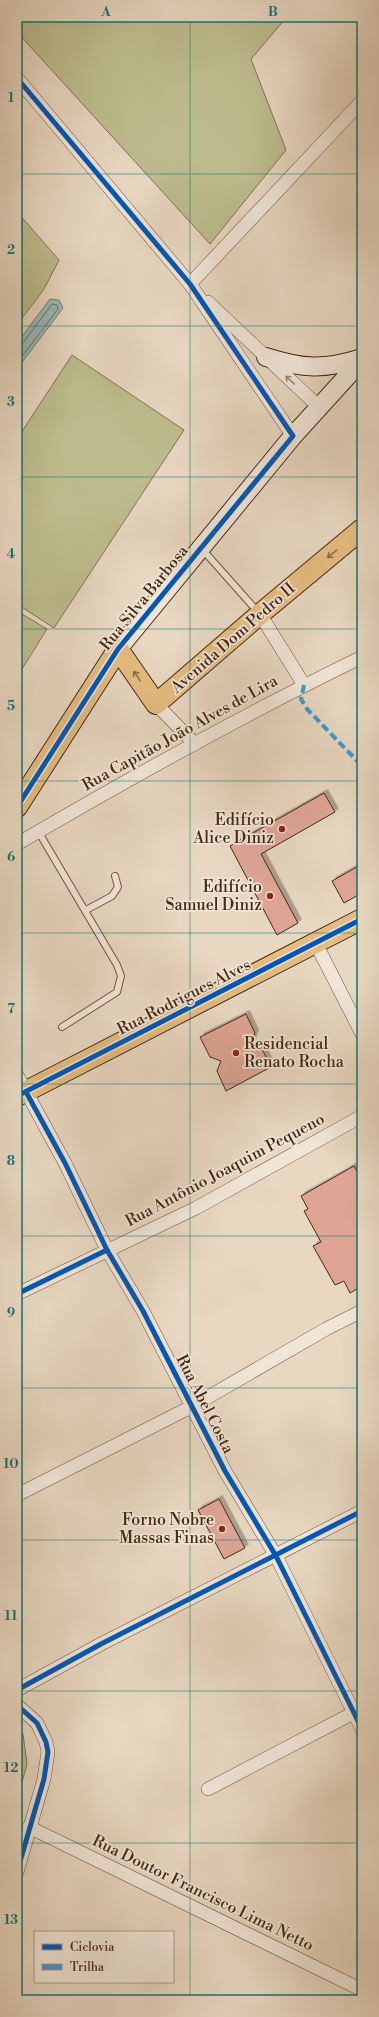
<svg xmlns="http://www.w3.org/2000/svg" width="379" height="2017" viewBox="0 0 379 2017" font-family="'Libre Bodoni',serif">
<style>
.green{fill:#bdbc8e;stroke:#827250}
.water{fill:#99b8ba;stroke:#787e77}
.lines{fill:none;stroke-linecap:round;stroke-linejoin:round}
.shore{stroke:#707066;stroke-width:1}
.building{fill:#dea595;stroke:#462712;filter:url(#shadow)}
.lane-casing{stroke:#6e533e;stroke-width:8}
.street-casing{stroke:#6e533e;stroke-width:14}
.secondary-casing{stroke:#462712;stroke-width:20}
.primary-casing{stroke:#462712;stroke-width:22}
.lane{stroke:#f0e5d7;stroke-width:6}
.street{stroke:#f0e5d7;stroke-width:13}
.secondary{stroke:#f0e5d7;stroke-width:18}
.primary{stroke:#e4bc80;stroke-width:20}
.quiet{stroke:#4096d3;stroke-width:4;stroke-dasharray:8 4;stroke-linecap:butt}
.cycleway-casing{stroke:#f0e5d7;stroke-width:8}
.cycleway{stroke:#0057b8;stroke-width:5}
.oneway{stroke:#9b8674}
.oneway2{stroke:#8d6a44}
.grid{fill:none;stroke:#0f766e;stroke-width:1;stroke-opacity:0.55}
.poi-dot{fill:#8f2418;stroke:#f0e5d7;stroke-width:1.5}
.labels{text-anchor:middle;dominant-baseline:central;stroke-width:3.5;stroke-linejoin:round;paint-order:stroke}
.street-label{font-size:16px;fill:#462712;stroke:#f0e5d7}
.poi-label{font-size:16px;fill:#462712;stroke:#f0e5d7;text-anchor:end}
.neatline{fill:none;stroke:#0f766e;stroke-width:1.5}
.grid-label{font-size:13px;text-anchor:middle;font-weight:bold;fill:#0f766e}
</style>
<defs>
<filter id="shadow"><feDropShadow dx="3.5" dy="-3.5" stdDeviation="0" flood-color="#0004"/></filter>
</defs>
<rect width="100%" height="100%" fill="#e8d7c1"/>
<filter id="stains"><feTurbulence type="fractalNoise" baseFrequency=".005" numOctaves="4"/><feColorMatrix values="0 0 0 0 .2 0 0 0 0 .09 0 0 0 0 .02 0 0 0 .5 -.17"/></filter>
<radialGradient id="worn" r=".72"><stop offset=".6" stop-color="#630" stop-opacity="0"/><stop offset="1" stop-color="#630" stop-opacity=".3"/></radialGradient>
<g class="green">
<polygon points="17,17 287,17 251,59 286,150 210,244 17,32"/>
<polygon points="17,212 59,260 44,289 17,325"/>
<polygon points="72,355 184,430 54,628 17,604 17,439"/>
<polygon points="17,611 47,629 17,677"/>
<polygon points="17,1730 23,1734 27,1764 17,1800"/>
</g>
<polygon class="water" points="50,299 59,300 63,308 17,369 17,343"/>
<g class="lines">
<polyline class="shore" points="17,345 22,344 52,304 57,305 58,309 17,363"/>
</g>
<g class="building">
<polygon points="324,793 335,812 261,854 298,923 277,935 230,846"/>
<polygon points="362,864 362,893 344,903 332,881"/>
<polygon points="246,1014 255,1033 251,1045 262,1049 271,1067 226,1091 217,1071 221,1061 210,1057 200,1037"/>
<polygon points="354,1166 362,1181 362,1286 350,1293 344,1281 335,1285 313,1246 321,1242 304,1211 308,1209 301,1196"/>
<polygon points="219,1499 245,1548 224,1559 198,1510"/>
</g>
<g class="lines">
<defs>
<g id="lane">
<polyline points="202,549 258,612"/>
<polyline points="38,831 117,965 121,976 117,992 62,1027"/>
<polyline points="86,910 112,896 118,887 115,876"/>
</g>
<g id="street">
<polyline points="17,78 190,284 293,436"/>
<polyline points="190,284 362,101"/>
<polyline points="208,302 319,407"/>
<polyline points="260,614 304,685"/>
<polyline points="156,704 195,744"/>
<path d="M 17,844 C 130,778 245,714 362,657"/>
<polyline points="316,944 362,1034"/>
<polyline points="17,1075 65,1163 107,1250 143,1311 225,1471 276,1556 362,1729"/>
<polyline points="17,1294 196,1208 362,1116"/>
<polyline points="17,1495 191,1407 326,1329 362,1311"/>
<polyline points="17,1690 101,1644 362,1511"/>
<polyline points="17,1705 37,1723 46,1742 48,1752 44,1779 17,1872"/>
<polyline points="208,1789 361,1709"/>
<polyline points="29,1827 362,1990"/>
</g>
<g id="secondary">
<path d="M 266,357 C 303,369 324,370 362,358"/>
<polyline points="118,649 293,436 362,360"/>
</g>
<g id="primary">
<polyline points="17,807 118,649 156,704 260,614 362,529"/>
<polyline points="17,1096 362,919"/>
</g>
</defs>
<use href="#lane" class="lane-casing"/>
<use href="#street" class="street-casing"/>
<use href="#secondary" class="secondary-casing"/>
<use href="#primary" class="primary-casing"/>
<use href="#lane" class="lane"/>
<use href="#street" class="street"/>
<use href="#secondary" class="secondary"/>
<use href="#primary" class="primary"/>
<polyline class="quiet" points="304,685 301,699 307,709 362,766"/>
<defs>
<g id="cycleway">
<polyline points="17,78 190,284 293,436 118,649 17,807"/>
<polyline points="26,1092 65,1163 107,1250 143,1311 225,1471 276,1556 362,1729"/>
<polyline points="17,1096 362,919"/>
<polyline points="17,1294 107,1250"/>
<polyline points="17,1690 101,1644 362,1511"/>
<polyline points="17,1705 37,1723 46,1742 48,1752 44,1779 17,1872"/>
</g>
</defs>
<use href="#cycleway" class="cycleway-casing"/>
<use href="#cycleway" class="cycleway"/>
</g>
<defs><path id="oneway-shaft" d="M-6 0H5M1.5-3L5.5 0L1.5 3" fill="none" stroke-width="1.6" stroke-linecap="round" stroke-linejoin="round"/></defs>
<use class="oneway" href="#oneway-shaft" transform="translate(290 380) rotate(-136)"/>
<g class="oneway2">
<use href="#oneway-shaft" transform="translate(332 554) rotate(140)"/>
<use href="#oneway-shaft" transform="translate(137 676) rotate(-125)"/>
</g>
<path class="grid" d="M 190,17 L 190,2000M 17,174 L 362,174M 17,326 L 362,326M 17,477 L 362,477M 17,629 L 362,629M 17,781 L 362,781M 17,933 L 362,933M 17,1084 L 362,1084M 17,1236 L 362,1236M 17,1388 L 362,1388M 17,1540 L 362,1540M 17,1691 L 362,1691M 17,1843 L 362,1843"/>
<g class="poi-dot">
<circle cx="282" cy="829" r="4"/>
<circle cx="270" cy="896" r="4"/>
<circle cx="236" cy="1053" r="4"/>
<circle cx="222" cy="1529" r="4"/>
</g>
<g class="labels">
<g class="street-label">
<text transform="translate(144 598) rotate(-51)">Rua Silva Barbosa</text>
<text transform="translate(233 638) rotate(-41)">Avenida Dom Pedro II</text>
<text transform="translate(180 733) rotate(-29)">Rua Capitão João Alves de Lira</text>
<text transform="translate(184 997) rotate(-27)">Rua Rodrigues Alves</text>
<text transform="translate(225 1170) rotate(-28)">Rua Antônio Joaquim Pequeno</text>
<text transform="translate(205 1404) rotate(63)">Rua Abel Costa</text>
<text transform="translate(203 1893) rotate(26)">Rua Doutor Francisco Lima Netto</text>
</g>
<g class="poi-label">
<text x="274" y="820">Edifício<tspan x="274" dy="18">Alice Diniz</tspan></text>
<text x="262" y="887">Edifício<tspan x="262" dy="18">Samuel Diniz</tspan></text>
<text x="244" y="1044" text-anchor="start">Residencial<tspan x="244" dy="18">Renato Rocha</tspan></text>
<text x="214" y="1520">Forno Nobre<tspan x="214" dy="18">Massas Finas</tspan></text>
</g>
</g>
<rect width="379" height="2017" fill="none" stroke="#e8d7c1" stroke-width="44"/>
<rect x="34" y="1931" width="140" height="52" fill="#f0e5d7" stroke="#ac9988"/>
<rect x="42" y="1944" width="20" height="6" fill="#0057b8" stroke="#ac9988"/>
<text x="70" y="1951" font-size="12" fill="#462712">Ciclovia</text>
<rect x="42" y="1964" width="20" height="6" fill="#4096d3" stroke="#ac9988"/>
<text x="70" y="1971" font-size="12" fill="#462712">Trilha</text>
<rect x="22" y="22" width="335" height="1973" class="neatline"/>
<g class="grid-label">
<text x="106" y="16">A</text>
<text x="273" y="16">B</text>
<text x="11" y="102">1</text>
<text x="11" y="254">2</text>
<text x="11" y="406">3</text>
<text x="11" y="558">4</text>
<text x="11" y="710">5</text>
<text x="11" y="861">6</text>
<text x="11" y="1013">7</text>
<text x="11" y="1165">8</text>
<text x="11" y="1317">9</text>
<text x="11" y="1468">10</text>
<text x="11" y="1620">11</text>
<text x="11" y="1772">12</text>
<text x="11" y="1924">13</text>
</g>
<rect width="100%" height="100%" filter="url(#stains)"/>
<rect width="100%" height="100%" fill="url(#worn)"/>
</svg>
